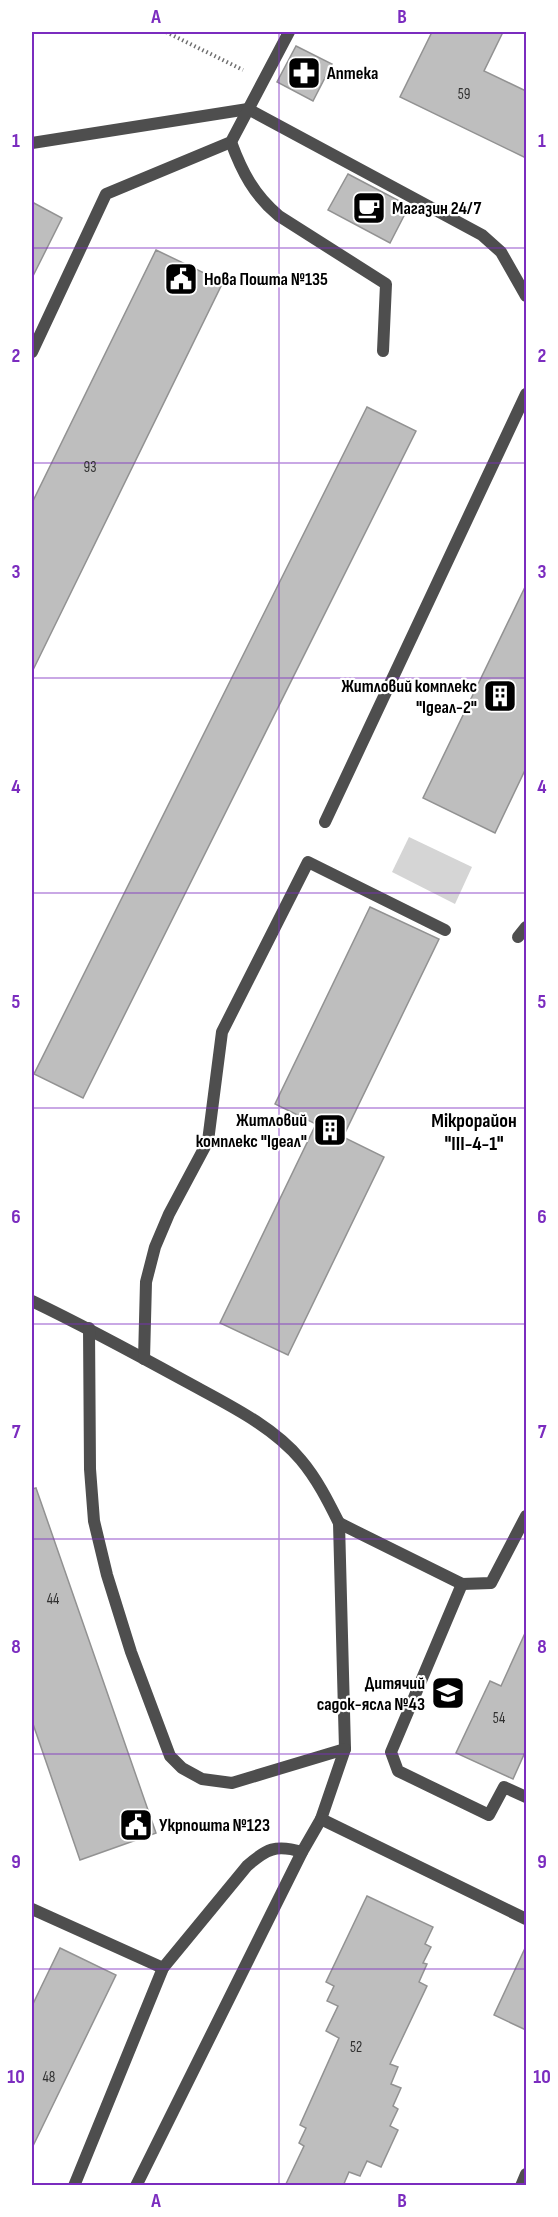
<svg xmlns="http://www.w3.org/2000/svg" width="558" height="2217" viewBox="0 0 558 2217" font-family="'Sofia Sans Condensed',sans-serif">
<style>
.park{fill:#d5d5d5}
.building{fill:#bebebe;stroke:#929292;stroke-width:1.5}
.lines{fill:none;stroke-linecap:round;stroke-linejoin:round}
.path{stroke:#707070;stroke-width:4;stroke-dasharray:1.5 3;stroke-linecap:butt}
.lane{stroke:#4e4e4e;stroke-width:12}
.grid{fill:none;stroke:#7b2cbf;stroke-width:1.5;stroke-opacity:0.55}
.labels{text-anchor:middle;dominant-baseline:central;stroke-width:4.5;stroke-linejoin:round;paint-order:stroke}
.number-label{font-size:15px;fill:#303030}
.poi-label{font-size:18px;font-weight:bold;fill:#000;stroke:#fff;text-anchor:start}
.neighbourhood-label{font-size:20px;font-weight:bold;fill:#000;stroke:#fff}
.neatline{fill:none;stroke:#7b2cbf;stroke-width:2}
.grid-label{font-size:20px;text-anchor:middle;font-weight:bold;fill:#7b2cbf}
</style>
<rect width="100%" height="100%" fill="#fff"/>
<polygon class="park" points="409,837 472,867 455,904 392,872"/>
<g class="building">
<polygon points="432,32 503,32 484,71 526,91 526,158 400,97"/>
<polygon points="296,46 332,64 313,101 277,82"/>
<polygon points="348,174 409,206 390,243 328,210"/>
<polygon points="32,202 62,218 32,278"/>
<polygon points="156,250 223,282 32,672 32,503"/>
<polygon points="367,407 416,431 83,1098 34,1074"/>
<polygon points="526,585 526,768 495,833 423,798"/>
<polygon points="370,907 439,939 343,1137 384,1157 288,1355 220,1323 316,1124 275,1104"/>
<polygon points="36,1488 156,1833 80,1860 32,1721 32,1489"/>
<polygon points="526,1631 526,1750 513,1779 456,1753 490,1681 501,1686"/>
<polygon points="367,1896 433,1927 425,1944 431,1947 423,1963 427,1964 419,1982 427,1986 390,2064 398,2067 391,2084 401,2088 393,2106 398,2109 390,2126 398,2130 381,2167 367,2161 360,2176 349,2172 343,2186 285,2186 304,2146 299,2143 306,2128 300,2125 339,2038 326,2031 338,2006 327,2001 334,1986 326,1982"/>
<polygon points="526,1946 526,2030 494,2015"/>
<polygon points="60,1948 116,1975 32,2148 32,2006"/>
</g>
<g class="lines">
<polyline class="path" points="166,32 243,70"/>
<g class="lane">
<path d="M 231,142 C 242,172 254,195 279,216 L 386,284 L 383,351"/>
<polyline points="32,143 248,109 482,235 501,252 526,296"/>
<polyline points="32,352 106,194 231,142 289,32"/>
<polyline points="325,822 526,394"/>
<polyline points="518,937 526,927"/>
<path d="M 32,1301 C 84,1326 134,1353 185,1381 C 225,1403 272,1425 301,1460 C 317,1479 328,1501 339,1523 L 345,1749 L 321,1819 L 302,1852 L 136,2186"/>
<polyline points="89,1328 90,1469 94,1521 107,1575 131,1652 170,1756 182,1768 202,1779 232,1783 345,1749"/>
<polyline points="144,1359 146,1282 155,1247 169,1214 208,1141 222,1032 308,862 445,930"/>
<polyline points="339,1523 462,1584 491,1583 526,1516"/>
<polyline points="462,1584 391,1752 398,1771 489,1815 504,1787 526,1797"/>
<polyline points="321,1819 526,1919"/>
<polyline points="32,1909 163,1968"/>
<path d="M 74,2186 L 163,1968 L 247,1866 C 266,1849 276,1844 302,1852"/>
<polyline points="521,2186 526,2174"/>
</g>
</g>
<path class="grid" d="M 279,32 L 279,2186M 32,248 L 526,248M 32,463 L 526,463M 32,678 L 526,678M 32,893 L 526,893M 32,1108 L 526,1108M 32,1324 L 526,1324M 32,1539 L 526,1539M 32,1754 L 526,1754M 32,1969 L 526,1969"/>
<defs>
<symbol id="pharmacy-square" viewBox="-11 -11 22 22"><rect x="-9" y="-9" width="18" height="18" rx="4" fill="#000" stroke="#fff"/><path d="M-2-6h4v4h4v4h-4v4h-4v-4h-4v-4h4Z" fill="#fff"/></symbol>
<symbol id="cafe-square" viewBox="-11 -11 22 22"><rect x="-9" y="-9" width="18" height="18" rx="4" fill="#000" stroke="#fff"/><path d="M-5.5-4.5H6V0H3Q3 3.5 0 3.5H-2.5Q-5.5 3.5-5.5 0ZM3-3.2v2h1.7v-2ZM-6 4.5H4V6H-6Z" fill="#fff"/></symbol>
<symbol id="civic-square" viewBox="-11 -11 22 22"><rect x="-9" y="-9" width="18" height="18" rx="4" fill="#000" stroke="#fff"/><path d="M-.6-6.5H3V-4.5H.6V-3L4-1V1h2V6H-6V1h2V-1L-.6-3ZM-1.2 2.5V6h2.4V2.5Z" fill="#fff"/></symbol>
<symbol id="building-square" viewBox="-11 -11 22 22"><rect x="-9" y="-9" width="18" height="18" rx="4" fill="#000" stroke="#fff"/><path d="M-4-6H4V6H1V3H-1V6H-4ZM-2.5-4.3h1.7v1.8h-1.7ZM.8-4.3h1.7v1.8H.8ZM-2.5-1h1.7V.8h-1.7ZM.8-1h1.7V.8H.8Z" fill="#fff"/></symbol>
<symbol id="school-square" viewBox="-11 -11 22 22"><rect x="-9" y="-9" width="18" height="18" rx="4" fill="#000" stroke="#fff"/><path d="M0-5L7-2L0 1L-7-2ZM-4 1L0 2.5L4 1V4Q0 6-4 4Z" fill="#fff"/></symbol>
</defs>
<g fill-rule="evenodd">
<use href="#pharmacy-square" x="285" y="54" width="38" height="38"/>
<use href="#cafe-square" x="350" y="189" width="38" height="38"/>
<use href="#civic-square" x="162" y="260" width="38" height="38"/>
<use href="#building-square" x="481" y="677" width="38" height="38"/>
<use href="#building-square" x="311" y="1111" width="38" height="38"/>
<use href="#school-square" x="429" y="1674" width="38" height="38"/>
<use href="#civic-square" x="117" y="1806" width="38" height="38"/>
</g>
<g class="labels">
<g class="number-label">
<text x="464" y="94">59</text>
<text x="90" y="467">93</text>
<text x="53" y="1599">44</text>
<text x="499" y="1718">54</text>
<text x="356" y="2047">52</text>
<text x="49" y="2077">48</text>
</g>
<g class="poi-label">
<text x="327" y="73">Аптека</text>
<text x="392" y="208">Магазин 24/7</text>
<text x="204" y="279">Нова Пошта №135</text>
<text x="477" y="686" text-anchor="end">Житловий комплекс<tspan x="477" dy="21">"Ідеал-2"</tspan></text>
<text x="307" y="1120" text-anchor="end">Житловий<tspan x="307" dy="21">комплекс "Ідеал"</tspan></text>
<text x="425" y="1683" text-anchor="end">Дитячий<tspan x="425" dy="21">садок-ясла №43</tspan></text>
<text x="159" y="1825">Укрпошта №123</text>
</g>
<g class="neighbourhood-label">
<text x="474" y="1121">Мікрорайон<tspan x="474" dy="23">"ІІІ-4-1"</tspan></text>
</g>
</g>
<rect width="558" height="2217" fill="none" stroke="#ffffff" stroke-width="66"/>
<rect x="33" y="33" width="492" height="2151" class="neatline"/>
<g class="grid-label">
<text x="156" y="23">A</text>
<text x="402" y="23">B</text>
<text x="16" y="147">1</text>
<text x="542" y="147">1</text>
<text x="16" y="362">2</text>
<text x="542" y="362">2</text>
<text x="16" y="578">3</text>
<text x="542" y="578">3</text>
<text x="16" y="793">4</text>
<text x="542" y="793">4</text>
<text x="16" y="1008">5</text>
<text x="542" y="1008">5</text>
<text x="16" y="1223">6</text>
<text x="542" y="1223">6</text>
<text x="16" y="1438">7</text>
<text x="542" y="1438">7</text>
<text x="16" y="1653">8</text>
<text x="542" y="1653">8</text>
<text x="16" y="1868">9</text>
<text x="542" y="1868">9</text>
<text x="16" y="2083">10</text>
<text x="542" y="2083">10</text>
<text x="156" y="2207">A</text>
<text x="402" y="2207">B</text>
</g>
</svg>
